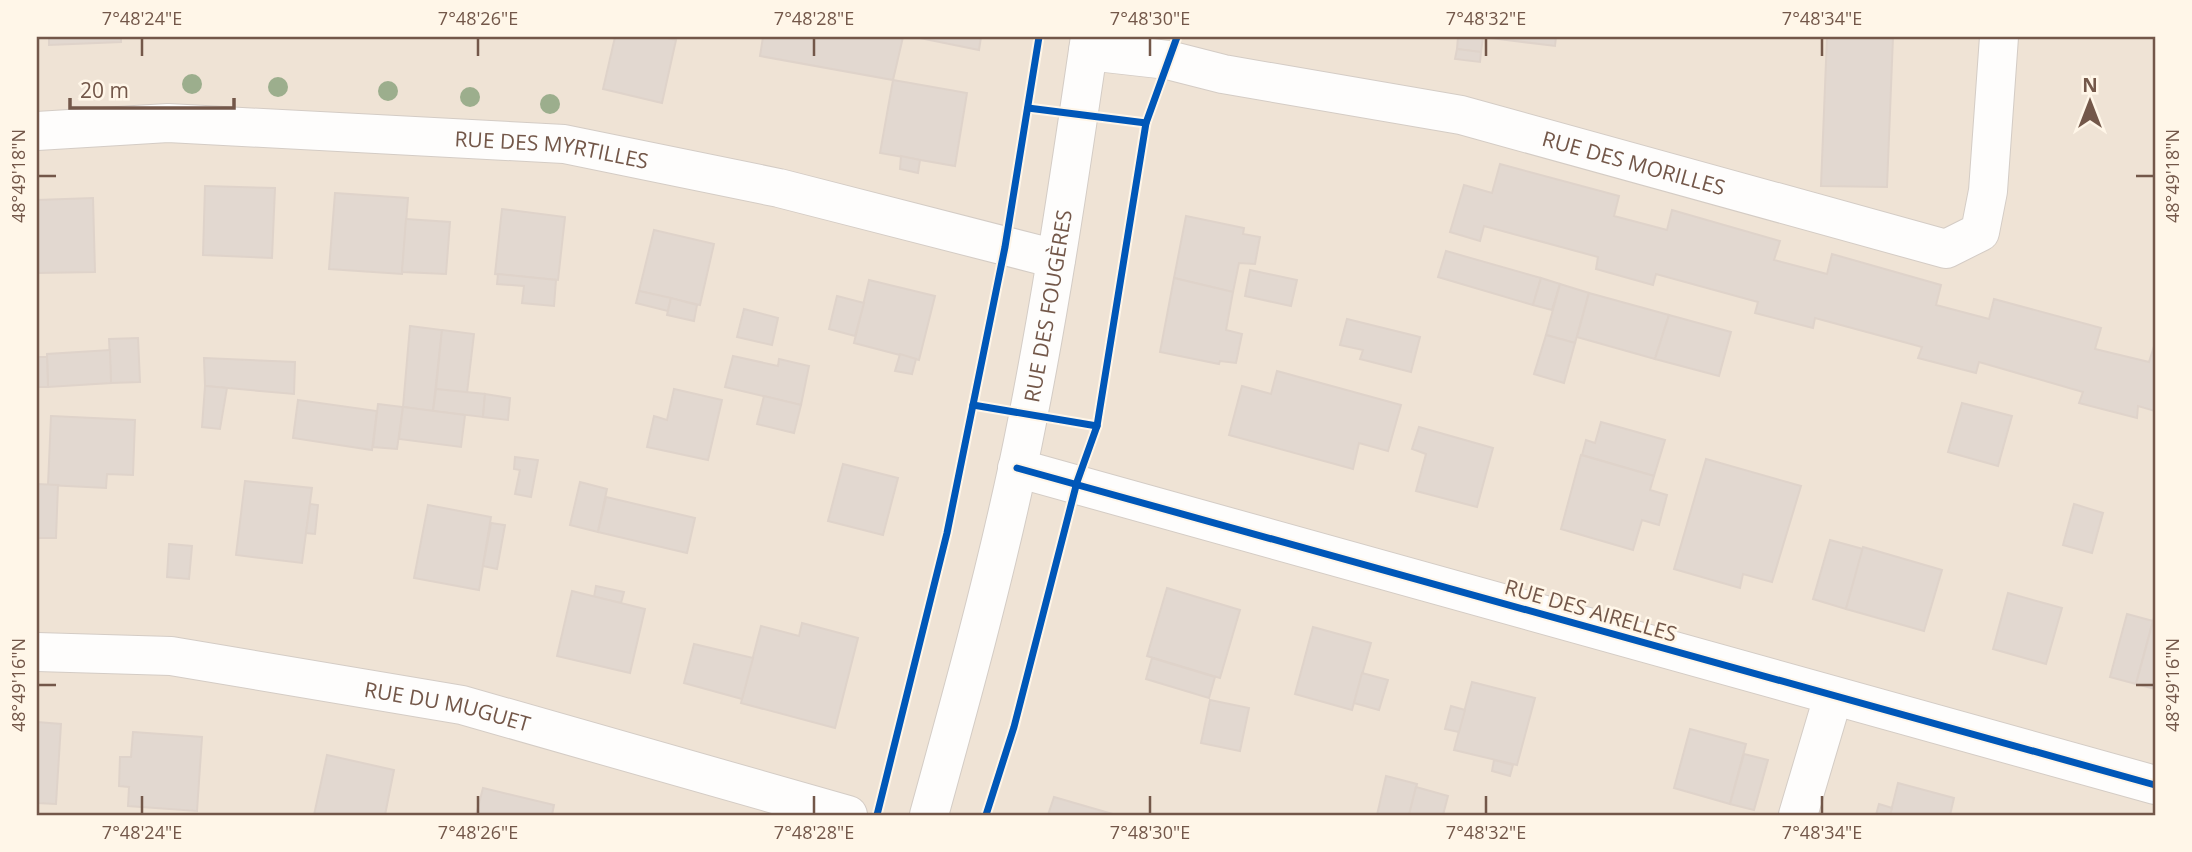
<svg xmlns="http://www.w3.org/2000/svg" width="2192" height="852" viewBox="0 0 2192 852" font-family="'Open Sans',sans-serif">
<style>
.residential{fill:#efe3d5}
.building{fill:#e2d8d0;stroke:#dfd3ca;stroke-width:2}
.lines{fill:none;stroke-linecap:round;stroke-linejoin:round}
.minor-casing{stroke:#d4ccc5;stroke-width:40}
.minor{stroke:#fefdfc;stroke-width:38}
.cycleway-casing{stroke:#fff6e8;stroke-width:11}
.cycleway{stroke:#0057b8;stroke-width:7}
.tree{fill:#9cae8d}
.ticks{fill:none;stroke:#735749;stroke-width:2.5}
.labels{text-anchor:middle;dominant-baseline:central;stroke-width:5;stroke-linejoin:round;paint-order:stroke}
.street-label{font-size:21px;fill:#735749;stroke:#fff6e8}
.neatline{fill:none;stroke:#735749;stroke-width:2.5}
.ticks-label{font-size:18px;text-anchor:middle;fill:#735749}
</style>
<rect width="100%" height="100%" fill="#f6f0e8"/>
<rect class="residential" x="37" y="37" width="2118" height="778"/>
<g class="building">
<polygon points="49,37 121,37 121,42 49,45"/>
<polygon points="615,37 663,37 676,40 662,103 603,89"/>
<polygon points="763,37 903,37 893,80 760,56"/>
<polygon points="915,37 981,37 979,50"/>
<polygon points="1458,37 1556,37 1555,46 1483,37 1481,52 1457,49"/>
<polygon points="1827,37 1893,37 1887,187 1821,186"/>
<polygon points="1457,49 1481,52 1480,62 1455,59"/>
<polygon points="893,80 967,93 955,166 880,153"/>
<polygon points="901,156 920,160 918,173 900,169"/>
<polygon points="1500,164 1619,196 1614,216 1667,230 1672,210 1780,241 1774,260 1827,274 1832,254 1941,285 1936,305 1989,319 1994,299 2101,328 2095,349 2149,362 2155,343 2155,411 2138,406 2137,418 2079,403 2083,392 1979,362 1976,373 1918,358 1922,347 1815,318 1813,328 1755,313 1758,302 1656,274 1653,285 1596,269 1598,257 1484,226 1480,241 1450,232 1464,185 1492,193"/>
<polygon points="205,186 275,188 272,258 203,255"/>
<polygon points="335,193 408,198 402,274 329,269"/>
<polygon points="93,198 95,272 37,273 37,200"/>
<polygon points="502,209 565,217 558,280 495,274"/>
<polygon points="1186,216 1244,228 1243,234 1260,237 1255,264 1239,263 1233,292 1174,278"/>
<polygon points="406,219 450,222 446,274 402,272"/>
<polygon points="654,230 714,244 700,305 639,291"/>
<polygon points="1446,251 1541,278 1533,305 1438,277"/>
<polygon points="1250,270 1297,280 1291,306 1245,296"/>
<polygon points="498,274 556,280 554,306 522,303 524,286 497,284"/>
<polygon points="1174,278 1233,292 1226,330 1242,334 1236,363 1220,361 1219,364 1160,352"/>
<polygon points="1541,278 1560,284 1552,310 1533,305"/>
<polygon points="869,280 935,296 919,360 854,343"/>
<polygon points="1560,284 1589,293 1575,343 1546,335"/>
<polygon points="639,291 671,298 668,311 636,303"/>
<polygon points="1589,293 1669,315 1655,359 1577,337"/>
<polygon points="837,296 864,303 855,336 829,329"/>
<polygon points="671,298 697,305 694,321 667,315"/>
<polygon points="744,309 778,318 772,345 737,337"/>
<polygon points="1669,315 1731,332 1719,376 1655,359"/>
<polygon points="1347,319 1420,337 1411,372 1360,359 1363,350 1340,345"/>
<polygon points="410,326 442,330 433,411 403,407"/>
<polygon points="442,330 474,334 467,393 436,389"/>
<polygon points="1546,335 1575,343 1564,383 1534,374"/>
<polygon points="138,338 140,382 111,383 109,339"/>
<polygon points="110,350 111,383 48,387 47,354"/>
<polygon points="900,354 916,359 912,374 895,371"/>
<polygon points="733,356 778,366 779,359 809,366 801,405 725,387"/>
<polygon points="37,357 47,357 48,387 37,387"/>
<polygon points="204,358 295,362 294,394 205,386"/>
<polygon points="1277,371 1401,405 1388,451 1359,443 1353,469 1229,435 1242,386 1271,394"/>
<polygon points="205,386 227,388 220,429 202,427"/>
<polygon points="436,389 485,394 483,417 433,411"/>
<polygon points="674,389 722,400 708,460 647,447 654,416 667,420"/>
<polygon points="485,394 510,398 508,420 483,417"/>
<polygon points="764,396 801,405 794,433 757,424"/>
<polygon points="298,400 377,411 372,450 293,438"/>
<polygon points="1962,403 2012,416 1998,466 1948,452"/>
<polygon points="378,404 403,407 397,449 373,447"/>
<polygon points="403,407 465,415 461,447 399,439"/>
<polygon points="51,416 135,420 133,475 107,474 106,488 48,485"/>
<polygon points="1601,422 1665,440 1654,476 1582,455 1586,440 1595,443"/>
<polygon points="1419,427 1493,448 1477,507 1416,491 1426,454 1412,449"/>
<polygon points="1581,455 1654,476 1650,490 1667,495 1659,525 1642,520 1633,550 1561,529"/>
<polygon points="515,457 538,460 531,497 515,494 520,470 514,469"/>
<polygon points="1706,459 1801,486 1772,582 1743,574 1740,588 1674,569"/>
<polygon points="843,464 898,478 883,535 828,521"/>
<polygon points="245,481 312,488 302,563 236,555"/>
<polygon points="580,482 607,489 598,532 570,525"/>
<polygon points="37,484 58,485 56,538 37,538"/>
<polygon points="606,497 695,518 687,553 598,532"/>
<polygon points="310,504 318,505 315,534 306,533"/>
<polygon points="2074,504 2103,513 2092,553 2063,545"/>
<polygon points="428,505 491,517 479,590 414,578"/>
<polygon points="491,523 505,525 497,569 483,566"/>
<polygon points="1830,540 1863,549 1846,609 1813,599"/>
<polygon points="169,544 192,546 189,579 167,577"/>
<polygon points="1863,547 1942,570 1924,631 1846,609"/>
<polygon points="596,586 624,592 621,603 594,597"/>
<polygon points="1167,588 1240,610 1220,678 1147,656"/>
<polygon points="572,591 645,609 630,673 557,656"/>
<polygon points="2008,593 2062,608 2046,664 1993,649"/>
<polygon points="2127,614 2153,621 2136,684 2110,677"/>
<polygon points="2155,614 2155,689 2136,684"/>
<polygon points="802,623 858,638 835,728 741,703 761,626 799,636"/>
<polygon points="1313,627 1371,643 1352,710 1295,694"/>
<polygon points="694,644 753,658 742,699 684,683"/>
<polygon points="1152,658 1215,677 1209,698 1146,679"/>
<polygon points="1362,673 1388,680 1379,710 1354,703"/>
<polygon points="1472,682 1535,698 1517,765 1454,750"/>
<polygon points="1210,700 1249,708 1240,751 1201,743"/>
<polygon points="1451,706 1465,710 1459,732 1445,729"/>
<polygon points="37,722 61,724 56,804 37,803"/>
<polygon points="1690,729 1746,744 1730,804 1674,788"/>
<polygon points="133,732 202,737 197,811 128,806 129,787 119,786 120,757 131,757"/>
<polygon points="1744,754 1768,760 1754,810 1730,804"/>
<polygon points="327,755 394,770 385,815 314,815"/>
<polygon points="1494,760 1513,765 1510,776 1492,771"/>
<polygon points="1386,776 1417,784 1409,815 1377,815"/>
<polygon points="1898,783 1954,798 1950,815 1890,815"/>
<polygon points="1416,787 1448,796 1443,815 1409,815"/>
<polygon points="483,788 554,805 552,815 476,815"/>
<polygon points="1054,797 1116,815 1048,815"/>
<polygon points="1879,804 1892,808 1890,815 1876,815"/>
</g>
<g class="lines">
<defs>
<g id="minor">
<path id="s1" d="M 1088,51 L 1168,60 L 1223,74 L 1461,115 L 1946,249 L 1980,232 L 1988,191 L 1999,37"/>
<path id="s2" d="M 37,131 L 168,123 L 564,144 L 779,188 L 1056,259"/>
<polyline points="1017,468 2155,785"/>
<path id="s3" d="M 37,652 L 171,656 L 462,705 L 848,815"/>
<path id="s4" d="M 929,815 C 961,699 993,583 1018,466 C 1048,324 1069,180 1090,37"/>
<polyline points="1798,815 1833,697"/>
</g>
</defs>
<use href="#minor" class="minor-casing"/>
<use href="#minor" class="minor"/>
<defs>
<g id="cycleway">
<polyline points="1028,108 1146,123"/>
<polyline points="973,405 1097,426"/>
<polyline points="1017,468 2155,785"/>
<polyline points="877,815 947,533 1005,247 1039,37"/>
<polyline points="986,815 1014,727 1077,482 1097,426 1146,123 1177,37"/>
</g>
</defs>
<use href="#cycleway" class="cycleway-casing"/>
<use href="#cycleway" class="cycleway"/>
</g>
<g class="tree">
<circle cx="192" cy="84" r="10"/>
<circle cx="278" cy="87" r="10"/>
<circle cx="388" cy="91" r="10"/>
<circle cx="470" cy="97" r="10"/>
<circle cx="550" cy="104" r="10"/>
</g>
<path class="ticks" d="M 142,38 L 142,56M 478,38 L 478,56M 814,38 L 814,56M 1150,38 L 1150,56M 1486,38 L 1486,56M 1822,38 L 1822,56M 38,176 L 56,176M 2136,176 L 2154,176M 38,685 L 56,685M 2136,685 L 2154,685M 142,796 L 142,814M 478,796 L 478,814M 814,796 L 814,814M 1150,796 L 1150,814M 1486,796 L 1486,814M 1822,796 L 1822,814"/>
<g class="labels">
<g class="street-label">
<text stroke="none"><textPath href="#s2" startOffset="516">RUE DES MYRTILLES</textPath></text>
<text stroke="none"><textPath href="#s1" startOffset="558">RUE DES MORILLES</textPath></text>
<text stroke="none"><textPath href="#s4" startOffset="523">RUE DES FOUGÈRES</textPath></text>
<text transform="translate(1591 610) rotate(16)">RUE DES AIRELLES</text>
<text stroke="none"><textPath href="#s3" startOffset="415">RUE DU MUGUET</textPath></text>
</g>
</g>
<rect width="2192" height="852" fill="none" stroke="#fff6e8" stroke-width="77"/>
<g transform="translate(2090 102)" stroke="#fff6e8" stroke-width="5" paint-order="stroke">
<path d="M0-5L12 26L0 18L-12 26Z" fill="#735749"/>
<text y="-10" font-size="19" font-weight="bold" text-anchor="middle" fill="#735749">N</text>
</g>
<path d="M70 98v10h164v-10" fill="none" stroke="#735749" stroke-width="3.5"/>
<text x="80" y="98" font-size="21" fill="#735749" stroke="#fff6e8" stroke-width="5" paint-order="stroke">20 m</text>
<rect x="38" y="38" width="2116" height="776" class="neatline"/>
<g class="ticks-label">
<text x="142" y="25">7°48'24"E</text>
<text x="478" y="25">7°48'26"E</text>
<text x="814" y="25">7°48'28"E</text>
<text x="1150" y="25">7°48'30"E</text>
<text x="1486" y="25">7°48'32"E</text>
<text x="1822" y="25">7°48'34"E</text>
<text transform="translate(19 176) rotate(-90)" y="6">48°49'18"N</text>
<text transform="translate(2173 176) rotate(-90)" y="6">48°49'18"N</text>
<text transform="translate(19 685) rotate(-90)" y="6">48°49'16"N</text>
<text transform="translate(2173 685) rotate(-90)" y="6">48°49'16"N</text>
<text x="142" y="839">7°48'24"E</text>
<text x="478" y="839">7°48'26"E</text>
<text x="814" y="839">7°48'28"E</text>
<text x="1150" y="839">7°48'30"E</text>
<text x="1486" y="839">7°48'32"E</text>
<text x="1822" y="839">7°48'34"E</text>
</g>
</svg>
